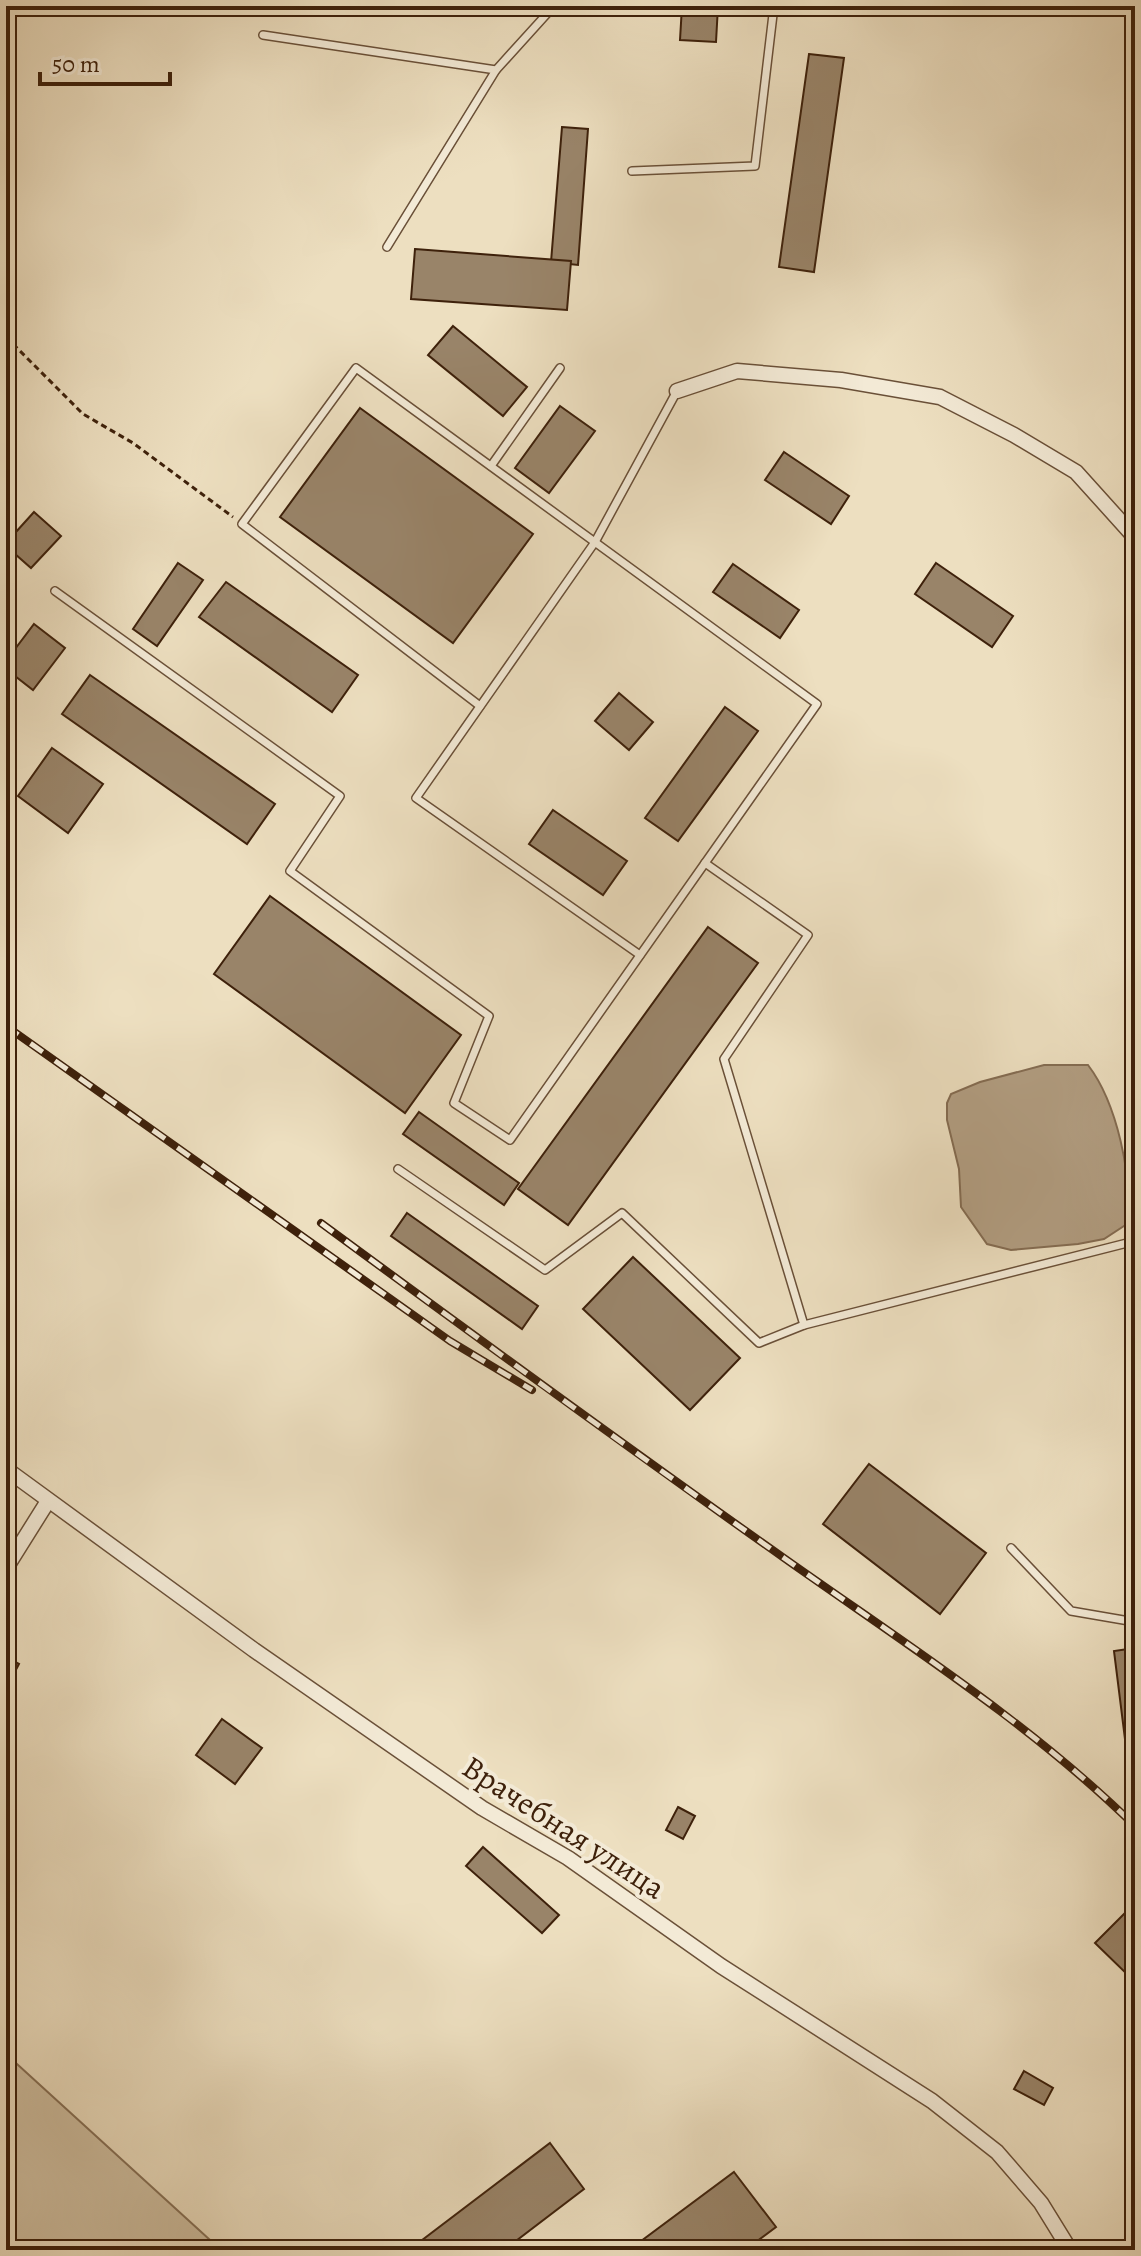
<svg xmlns="http://www.w3.org/2000/svg" width="1141" height="2256" viewBox="0 0 1141 2256" font-family="Alegreya,serif">
<style>
.green{fill:#cfbfa1;stroke:#867056;stroke-width:2}
.water{fill:#b29e82;stroke:#846c52;stroke-width:2}
.building{fill:#998469;stroke:#3e210b;stroke-width:2}
.lines{fill:none;stroke-linecap:round;stroke-linejoin:round}
.service-casing{stroke:#6a5038;stroke-width:10}
.minor-casing{stroke:#6a5038;stroke-width:17}
.path{stroke:#3e210b;stroke-width:3;stroke-dasharray:6 4;stroke-linecap:butt}
.service{stroke:#f3ead6;stroke-width:7}
.minor{stroke:#f3ead6;stroke-width:14}
.rail-casing{stroke:#3e210b;stroke-width:8}
.rail{stroke:#f3ead6;stroke-width:5;stroke-dasharray:15;stroke-linecap:butt}
.labels{text-anchor:middle;dominant-baseline:central;stroke-width:8;stroke-linejoin:round;paint-order:stroke}
.street-label{font-size:32px;fill:#3e210b;stroke:#f3ead6}
</style>
<rect width="100%" height="100%" fill="#eddfc0"/>
<filter id="stains"><feTurbulence type="fractalNoise" baseFrequency=".0025" numOctaves="4"/><feColorMatrix values="0 0 0 0 .2 0 0 0 0 .09 0 0 0 0 .02 0 0 0 .5 -.17"/></filter>
<radialGradient id="worn" r=".72"><stop offset=".6" stop-color="#630" stop-opacity="0"/><stop offset="1" stop-color="#630" stop-opacity=".3"/></radialGradient>
<polygon class="green" points="6,2054 221,2250 6,2250"/>
<path class="water" d="M 1044,1065 L 1088,1065 C 1117,1103 1133,1177 1127,1224 L 1104,1239 L 1078,1244 L 1011,1250 L 987,1244 L 961,1207 L 959,1169 L 947,1120 L 947,1103 L 951,1094 L 980,1082 Z"/>
<g class="building">
<polygon points="682,6 718,6 716,42 680,40"/>
<polygon points="809,54 844,58 814,272 779,267"/>
<polygon points="562,127 588,129 578,265 551,262"/>
<polygon points="415,249 571,261 567,310 411,299"/>
<polygon points="453,326 527,387 503,416 428,355"/>
<polygon points="560,406 595,431 549,493 515,468"/>
<polygon points="360,408 533,534 453,643 280,517"/>
<polygon points="784,452 849,496 831,524 765,480"/>
<polygon points="34,512 61,536 31,568 6,546 6,543"/>
<polygon points="178,563 203,580 157,646 133,629"/>
<polygon points="936,563 1013,616 992,647 915,594"/>
<polygon points="733,564 799,610 780,638 713,592"/>
<polygon points="226,582 358,675 332,712 199,617"/>
<polygon points="34,624 65,648 33,690 6,669 6,661"/>
<polygon points="90,675 275,804 247,844 62,714"/>
<polygon points="619,693 653,722 629,750 595,721"/>
<polygon points="725,707 758,731 678,841 645,818"/>
<polygon points="52,748 103,784 68,833 18,796"/>
<polygon points="553,810 627,861 603,895 529,844"/>
<polygon points="270,896 461,1035 405,1113 214,974"/>
<polygon points="708,927 758,963 568,1225 518,1189"/>
<polygon points="419,1112 519,1183 504,1205 403,1134"/>
<polygon points="407,1213 538,1306 522,1329 391,1236"/>
<polygon points="633,1257 740,1358 690,1410 583,1309"/>
<polygon points="869,1464 986,1553 940,1614 823,1524"/>
<polygon points="1135,1648 1135,1762 1128,1763 1114,1651"/>
<polygon points="6,1657 19,1664 6,1689"/>
<polygon points="222,1719 262,1748 235,1784 196,1755"/>
<polygon points="678,1807 695,1816 683,1839 666,1830"/>
<polygon points="483,1847 559,1915 542,1933 466,1866"/>
<polygon points="1127,1911 1135,1919 1135,1982 1095,1943"/>
<polygon points="1024,2071 1053,2088 1044,2105 1014,2089"/>
<polygon points="550,2143 584,2189 504,2250 409,2250"/>
<polygon points="734,2172 776,2227 745,2250 629,2250"/>
</g>
<g class="lines">
<defs>
<g id="service">
<polyline points="263,35 496,70 554,6"/>
<polyline points="632,171 755,166 774,6"/>
<polyline points="387,247 496,70"/>
<polyline points="491,466 560,368"/>
<polyline points="55,591 340,796 290,871 489,1016 454,1103 510,1140 817,704 356,368 242,524 480,706"/>
<polyline points="705,863 808,935 724,1059 804,1325 1135,1241"/>
<polyline points="640,955 416,798 595,542 677,391"/>
<polyline points="398,1169 545,1270 622,1213 759,1343 804,1325"/>
<polyline points="1011,1548 1071,1611 1135,1622"/>
</g>
<g id="minor">
<polyline points="677,391 737,371 841,380 940,397 1014,435 1076,472 1131,533 1135,541"/>
<polyline points="6,1469 254,1650 482,1808 568,1858 721,1966 932,2101 997,2152 1041,2203 1070,2250"/>
<polyline points="6,1568 48,1501"/>
</g>
</defs>
<use href="#service" class="service-casing"/>
<use href="#minor" class="minor-casing"/>
<polyline class="path" points="6,337 83,414 133,443 233,517"/>
<use href="#service" class="service"/>
<use href="#minor" class="minor"/>
<defs>
<g id="rail">
<polyline points="6,1026 450,1341 532,1390"/>
<path d="M 321,1223 C 475,1336 628,1448 784,1558 C 904,1643 1030,1723 1135,1826"/>
</g>
</defs>
<use href="#rail" class="rail-casing"/>
<use href="#rail" class="rail"/>
</g>
<g class="labels">
<g class="street-label">
<text transform="translate(564 1827) rotate(33)">Врачебная улица</text>
</g>
</g>
<rect width="1141" height="2256" fill="none" stroke="#eddfc0" stroke-width="32"/>
<rect x="8" y="8" width="1125" height="2240" fill="none" stroke="#3e210b" stroke-width="4"/>
<rect x="16" y="16" width="1109" height="2224" fill="none" stroke="#3e210b" stroke-width="2"/>
<path d="M40 72v12h130v-12" fill="none" stroke="#3e210b" stroke-width="4"/>
<text x="52" y="72" font-size="24" fill="#3e210b" stroke="#f3ead6" stroke-width="6" paint-order="stroke">50 m</text>
<rect width="100%" height="100%" filter="url(#stains)"/>
<rect width="100%" height="100%" fill="url(#worn)"/>
</svg>
